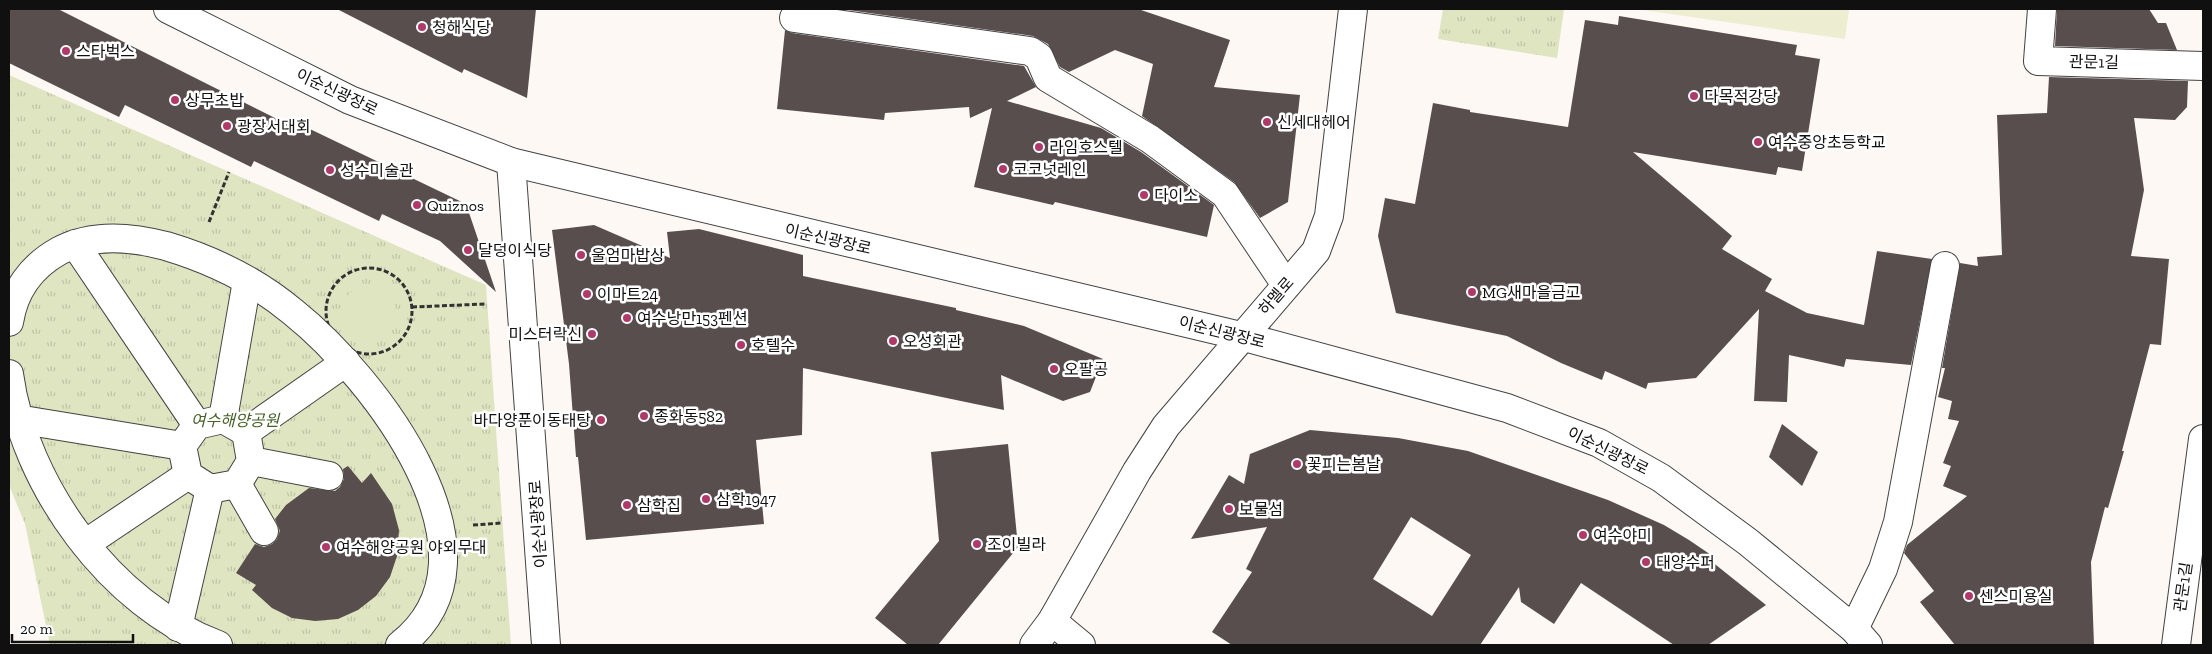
<svg xmlns="http://www.w3.org/2000/svg" width="2212" height="654" viewBox="0 0 2212 654" font-family="'Zilla Slab','Noto Sans KR',serif">
<style>
.grass{fill:url(#grass-tufts)}
.garden{fill:#e0e5c1}
.pitch{fill:#ededd1}
.building{fill:#574e4d;fill-rule:evenodd}
.lines{fill:none;stroke-linecap:round;stroke-linejoin:round}
.minor-casing{stroke:#434343;stroke-width:30}
.path{stroke:#323232;stroke-width:3;stroke-dasharray:5 2.5;stroke-linecap:butt}
.minor{stroke:#fff;stroke-width:28}
.poi-dot{fill:#af3968;stroke:#fff;stroke-width:2}
.labels{text-anchor:middle;dominant-baseline:central;stroke-width:5;stroke-linejoin:round;paint-order:stroke}
.poi-label{font-size:16px;fill:#101010;stroke:#fff;text-anchor:start}
.street-label{font-size:16px;fill:#101010;stroke:#fff}
.park-label{font-size:16px;font-style:italic;fill:#476027;stroke:#fff}
</style>
<defs>
<pattern id="grass-tufts" width="24" height="20" patternUnits="userSpaceOnUse" patternTransform="scale(1.25)"><rect width="24" height="20" fill="#e0e5c1"/><path d="M3 7l-1-3M5 7V3M7 7l1-3M15 17l-1-3M17 17v-4M19 17l1-3" fill="none" stroke="#bfc3a5"/></pattern>
</defs>
<rect width="100%" height="100%" fill="#fdf8f4"/>
<g class="grass">
<polygon points="1443,9 1564,9 1557,58 1438,39"/>
<polygon points="9,75 486,285 511,645 50,645 25,524 9,485"/>
</g>
<circle class="garden" cx="369" cy="312" r="27"/>
<polygon class="pitch" points="1636,9 1849,9 1845,39"/>
<g class="building">
<polygon points="9,9 58,9 285,123 287,118 466,204 496,292 440,241 382,214 379,221 254,161 251,167 125,105 119,117 9,63"/>
<polygon points="337,9 536,9 527,98 464,69 462,73"/>
<polygon points="841,9 1138,9 1230,40 1214,87 1300,95 1288,202 1260,218 1234,182 1142,116 1153,64 1115,50 1069,72 1060,67 1048,44 1033,36"/>
<polygon points="2057,9 2149,9 2158,23 2166,23 2177,50 2055,46"/>
<polygon points="1619,16 1797,45 1795,55 1820,59 1802,171 1778,167 1776,175 1633,152 1732,236 1722,249 1772,279 1765,291 1807,313 1864,325 1877,251 1932,259 1911,365 1846,359 1844,367 1789,355 1787,402 1754,401 1759,309 1696,378 1648,383 1646,389 1605,371 1602,380 1561,363 1507,336 1396,313 1378,236 1385,198 1415,204 1433,103 1470,110 1470,112 1568,127 1585,20 1618,25"/>
<polygon points="785,30 792,33 1024,66 1036,87 1007,101 1101,128 1141,152 1214,205 1207,237 1055,202 1053,205 974,187 992,108 970,118 969,107 885,113 884,120 777,109"/>
<polygon points="2049,77 2188,81 2187,107 2175,120 2134,118 2144,190 2131,256 2169,259 2161,345 2150,344 2122,451 2124,451 2108,508 2105,507 2091,562 2094,645 1955,645 1920,602 1934,591 1904,553 1907,545 1967,496 1943,486 1951,466 1943,463 1959,421 1948,419 1952,401 1938,397 1945,368 1942,368 1960,263 1978,266 1977,257 2002,255 1997,115 2047,113"/>
<polygon points="594,225 670,258 667,232 699,229 803,255 803,276 956,308 956,310 1024,326 1103,359 1090,392 1063,401 1001,375 1004,410 803,368 802,435 756,440 764,524 586,540 578,457 576,457 569,364 552,230"/>
<polygon points="1782,424 1818,452 1802,486 1769,457"/>
<path d="M 1310,430 L 1398,438 L 1468,451 L 1608,500 L 1664,525 L 1689,540 L 1714,557 L 1711,561 L 1766,605 L 1708,645 L 1674,645 L 1581,583 L 1554,624 L 1521,602 L 1519,587 L 1480,645 L 1232,645 L 1212,632 L 1252,572 L 1246,569 L 1267,527 L 1191,539 L 1229,475 L 1244,484 L 1250,454 ZM 1411,517 L 1471,555 L 1432,616 L 1373,579 Z"/>
<polygon points="1008,444 1018,547 938,645 908,645 875,618 939,541 931,452"/>
<polygon points="348,466 362,483 371,473 392,504 399,530 397,556 390,577 376,596 358,610 338,619 315,621 292,618 272,608 252,590 256,585 236,573 255,544 264,547 272,544 277,539 280,531 275,519 286,505 309,488 335,491 340,487 344,479 343,469"/>
</g>
<g class="lines">
<defs>
<g id="minor">
<polyline points="168,9 350,100 511,162 1241,336 1507,408 1599,443 1661,478 1748,542 1854,629 1868,645"/>
<polyline points="2042,9 2038,61 2203,66"/>
<polyline points="794,18 1030,51 1039,57 1048,78 1150,139 1225,194 1286,285"/>
<polyline points="511,162 546,645"/>
<polyline points="75,244 197,425"/>
<path d="M 9,322 C 14,290 32,266 59,251 C 92,233 132,237 166,246 C 213,260 256,281 293,312 C 372,375 515,556 400,645"/>
<path d="M 9,374 C 24,485 111,606 218,645"/>
<polyline points="17,419 182,446"/>
<polygon points="223,419 246,432 251,461 237,484 210,489 188,475 182,446 197,425"/>
<polyline points="223,419 247,281"/>
<polyline points="246,432 346,362"/>
<polyline points="251,461 329,476"/>
<polyline points="237,484 264,531"/>
<polyline points="85,544 188,475"/>
<polyline points="1052,621 1081,645"/>
<polyline points="178,627 210,489"/>
<polyline points="1854,629 1883,569 1898,522 1945,266"/>
<polyline points="1034,645 1052,621 1137,471 1166,426 1316,251 1329,216 1353,9"/>
<polyline points="2176,645 2203,439"/>
</g>
</defs>
<use href="#minor" class="minor-casing"/>
<g class="path">
<polyline points="209,222 229,172"/>
<circle cx="369" cy="311" r="43"/>
<polyline points="412,307 486,304"/>
<polyline points="473,525 502,523"/>
</g>
<use href="#minor" class="minor"/>
</g>
<g class="poi-dot">
<circle cx="422" cy="27" r="5"/>
<circle cx="66" cy="51" r="5"/>
<circle cx="1694" cy="96" r="5"/>
<circle cx="175" cy="100" r="5"/>
<circle cx="1267" cy="122" r="5"/>
<circle cx="227" cy="126" r="5"/>
<circle cx="1758" cy="142" r="5"/>
<circle cx="1039" cy="147" r="5"/>
<circle cx="1003" cy="169" r="5"/>
<circle cx="330" cy="170" r="5"/>
<circle cx="1144" cy="195" r="5"/>
<circle cx="417" cy="205" r="5"/>
<circle cx="468" cy="250" r="5"/>
<circle cx="581" cy="255" r="5"/>
<circle cx="1472" cy="292" r="5"/>
<circle cx="587" cy="294" r="5"/>
<circle cx="627" cy="318" r="5"/>
<circle cx="592" cy="334" r="5"/>
<circle cx="893" cy="341" r="5"/>
<circle cx="741" cy="345" r="5"/>
<circle cx="1054" cy="369" r="5"/>
<circle cx="644" cy="416" r="5"/>
<circle cx="601" cy="420" r="5"/>
<circle cx="1297" cy="464" r="5"/>
<circle cx="706" cy="499" r="5"/>
<circle cx="627" cy="505" r="5"/>
<circle cx="1229" cy="509" r="5"/>
<circle cx="1583" cy="535" r="5"/>
<circle cx="977" cy="544" r="5"/>
<circle cx="326" cy="547" r="5"/>
<circle cx="1646" cy="562" r="5"/>
<circle cx="1969" cy="596" r="5"/>
</g>
<g class="labels">
<g class="poi-label">
<text x="432" y="27">청해식당</text>
<text x="76" y="51">스타벅스</text>
<text x="1704" y="96">다목적강당</text>
<text x="185" y="100">상무초밥</text>
<text x="1277" y="122">신세대헤어</text>
<text x="237" y="126">광장서대회</text>
<text x="1768" y="142">여수중앙초등학교</text>
<text x="1049" y="147">라임호스텔</text>
<text x="1013" y="169">코코넛레인</text>
<text x="340" y="170">성수미술관</text>
<text x="1154" y="195">다이소</text>
<text x="427" y="205">Quiznos</text>
<text x="478" y="250">달덩이식당</text>
<text x="591" y="255">울엄마밥상</text>
<text x="1482" y="292">MG새마을금고</text>
<text x="597" y="294">이마트24</text>
<text x="637" y="318">여수낭만153펜션</text>
<text x="582" y="334" text-anchor="end">미스터락신</text>
<text x="903" y="341">오성회관</text>
<text x="751" y="345">호텔수</text>
<text x="1064" y="369">오팔공</text>
<text x="654" y="416">종화동582</text>
<text x="591" y="420" text-anchor="end">바다양푼이동태탕</text>
<text x="1307" y="464">꽃피는봄날</text>
<text x="716" y="499">삼학1947</text>
<text x="637" y="505">삼학집</text>
<text x="1239" y="509">보물섬</text>
<text x="1593" y="535">여수야미</text>
<text x="987" y="544">조이빌라</text>
<text x="336" y="547">여수해양공원 야외무대</text>
<text x="1656" y="562">태양수퍼</text>
<text x="1979" y="596">센스미용실</text>
</g>
<g class="street-label">
<text transform="translate(2094 62) rotate(1)">관문1길</text>
<text transform="translate(337 92) rotate(25)">이순신광장로</text>
<text transform="translate(828 239) rotate(13)">이순신광장로</text>
<text transform="translate(1276 296) rotate(-49)">하멜로</text>
<text transform="translate(1222 332) rotate(14)">이순신광장로</text>
<text transform="translate(1608 451) rotate(26)">이순신광장로</text>
<text transform="translate(538 524) rotate(-94)">이순신광장로</text>
<text transform="translate(2183 587) rotate(-82)">관문1길</text>
</g>
<g class="park-label">
<text x="235" y="420">여수해양공원</text>
</g>
</g>
<rect width="2212" height="654" fill="none" stroke="#101010" stroke-width="20"/>
<path d="M12 634v8h121v-8" fill="none" stroke="#101010" stroke-width="2.5"/>
<text x="20" y="634" font-size="15" fill="#101010" stroke="#ffffff" stroke-width="4" paint-order="stroke">20 m</text>
</svg>
